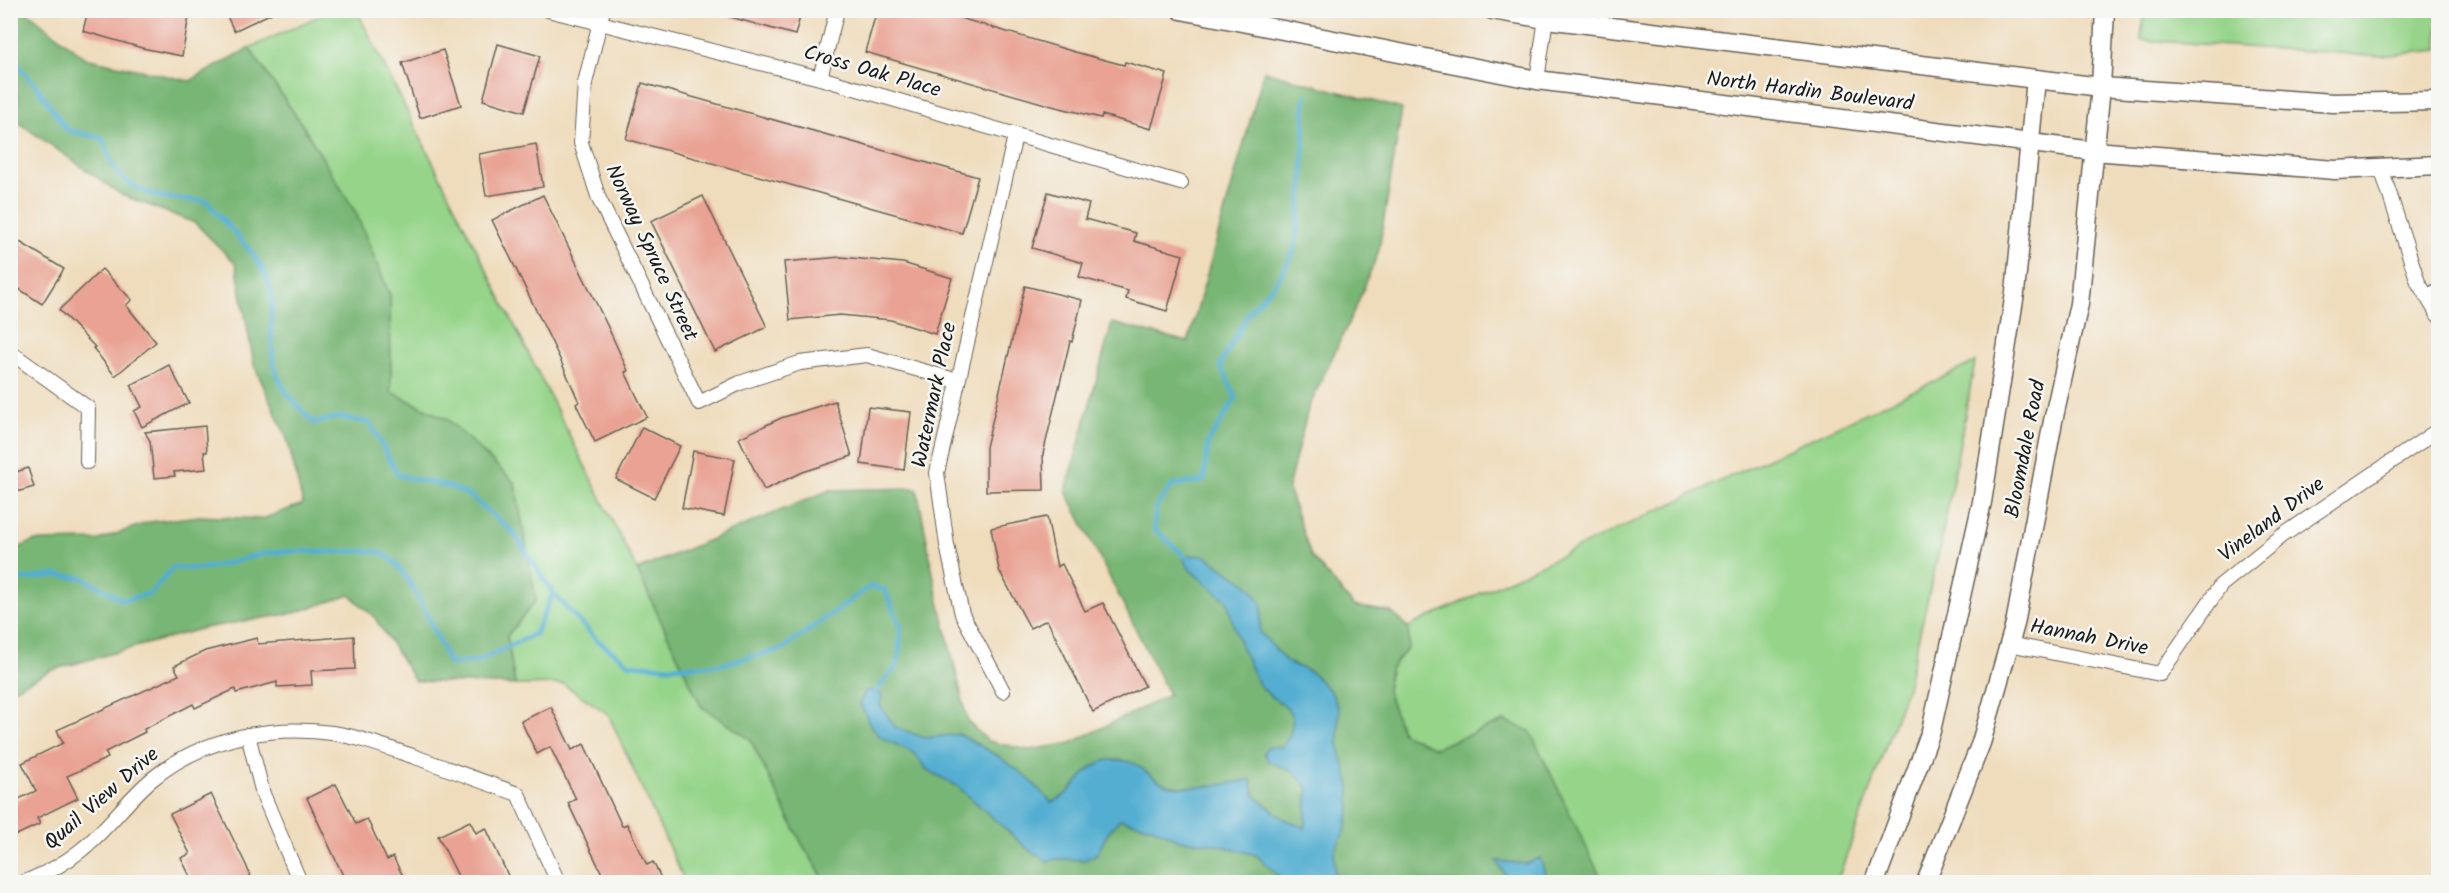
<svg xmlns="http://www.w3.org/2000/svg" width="2449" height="893" viewBox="0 0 2449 893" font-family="Kalam,sans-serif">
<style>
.green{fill:#95d489;stroke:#587852;stroke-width:1.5}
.forest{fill:#78b675;stroke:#4a6948;stroke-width:1.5}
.water{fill:#53aed1;stroke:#386576;stroke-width:1.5}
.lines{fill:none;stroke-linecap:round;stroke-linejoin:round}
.stream{stroke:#53aed1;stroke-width:5}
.building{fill:#e9a293}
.service-casing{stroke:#665f54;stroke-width:10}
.minor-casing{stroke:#665f54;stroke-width:16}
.tertiary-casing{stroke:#665f54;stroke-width:21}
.service{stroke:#fff;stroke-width:7}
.minor{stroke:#fff;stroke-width:14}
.tertiary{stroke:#fff;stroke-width:18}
.labels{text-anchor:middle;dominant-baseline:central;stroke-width:5;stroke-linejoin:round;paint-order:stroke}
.street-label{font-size:21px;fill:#1c1c1c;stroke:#f6f6f2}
</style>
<rect width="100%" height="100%" fill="#f6f6f2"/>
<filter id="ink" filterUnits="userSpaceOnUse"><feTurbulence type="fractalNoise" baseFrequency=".0167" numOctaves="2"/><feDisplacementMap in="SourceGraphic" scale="12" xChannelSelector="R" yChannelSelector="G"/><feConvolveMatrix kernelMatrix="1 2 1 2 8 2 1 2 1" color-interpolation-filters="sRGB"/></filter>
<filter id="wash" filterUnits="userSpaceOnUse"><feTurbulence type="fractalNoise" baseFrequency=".008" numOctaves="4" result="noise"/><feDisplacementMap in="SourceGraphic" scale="24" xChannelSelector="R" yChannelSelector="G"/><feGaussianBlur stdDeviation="1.35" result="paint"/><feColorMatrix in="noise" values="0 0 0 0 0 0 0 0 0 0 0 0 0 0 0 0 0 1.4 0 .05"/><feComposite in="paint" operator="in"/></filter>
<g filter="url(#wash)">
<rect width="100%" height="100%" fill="#efdcbc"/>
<g class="green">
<polygon points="330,11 357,11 637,570 701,706 750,739 802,844 826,882 685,882 608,714 563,684 515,685 507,636 536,600 447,419 391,392 390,296 356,213 301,123 249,48"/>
<polygon points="2144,11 2438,11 2438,50 2381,56 2141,40"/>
<polygon points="1975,362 1942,538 1907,687 1837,882 1603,882 1576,827 1504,721 1435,748 1402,733 1387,691 1390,669 1409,647 1408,627"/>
</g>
<g class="forest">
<polygon points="11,10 26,11 85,58 190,81 249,48 301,123 356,213 390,296 391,392 447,419 515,483 536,600 507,636 515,685 415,681 375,618 350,595 294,613 204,628 52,670 11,690 11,551 34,541 99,540 149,522 200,516 262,519 303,504 287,439 254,365 236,264 195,223 122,195 11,117"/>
<polygon points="1264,71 1402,109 1379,250 1357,305 1308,409 1288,488 1311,556 1354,606 1391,612 1408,627 1409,647 1390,669 1387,691 1402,733 1435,748 1504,721 1530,731 1603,882 826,882 802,844 750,739 701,706 637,570 830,490 917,488 936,589 968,722 988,741 1029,750 1071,743 1169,695 1066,491 1112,323 1188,342"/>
</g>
<g class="water">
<path d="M 1182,555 L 1206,556 L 1251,587 L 1262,605 L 1260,632 L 1287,662 L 1311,672 L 1331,692 L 1339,710 L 1338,744 L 1350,786 L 1350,810 L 1345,831 L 1334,852 L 1335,872 L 1339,882 L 1281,882 L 1278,876 L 1256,855 L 1214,844 L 1179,840 L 1152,827 L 1120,819 L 1108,833 L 1097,854 L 1085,860 L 1058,859 L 1047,861 L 1030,851 L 957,786 L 926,769 L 914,753 L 880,737 L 871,726 L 860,704 L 865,691 L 875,691 L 882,696 L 880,705 L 895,727 L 925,738 L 959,734 L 998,756 L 1026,776 L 1051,802 C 1074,797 1084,762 1110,760 C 1142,759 1140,772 1163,783 C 1181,792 1232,784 1251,779 L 1255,796 L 1283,818 L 1305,828 L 1308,788 L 1294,772 L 1268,761 L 1264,752 L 1268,747 L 1283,747 C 1311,703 1270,706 1257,681 C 1245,657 1232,628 1228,602 L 1190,570 Z"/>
<path d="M 1540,858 L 1548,882 C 1517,883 1512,891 1497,861 L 1526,864 Z"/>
</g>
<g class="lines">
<g class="stream">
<path d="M 10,57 L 35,84 L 67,130 L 102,138 C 107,149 110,165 118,173 C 141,199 175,199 207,201 C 226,227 264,257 271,290 C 273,301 271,315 271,327 C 272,378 279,387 314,423 L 340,417 L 370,423 L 398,475 L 450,487 L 469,495 L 514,533 L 553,593 L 598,641 L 630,664 L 668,667 L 719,665 L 782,649 L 871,586 L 885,590 L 901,628 L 898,664 L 872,696"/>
<polyline points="1188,559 1154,529 1156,507 1173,485 1204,481 1208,443 1236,398 1220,365 1250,311 1279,279 1295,249 1303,184 1305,96"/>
<path d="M 10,581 L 56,575 L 83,578 L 123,600 L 150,594 L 174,567 C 207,572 227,563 258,555 C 278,550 310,551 331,552 C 344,552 369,549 381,553 C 408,562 438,639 449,664 L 478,661 L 535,634 L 553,593"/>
</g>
</g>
<g id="blocks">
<g class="building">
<polygon points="88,10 190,10 182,56 142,48 83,31"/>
<polygon points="224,10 278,10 234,31"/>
<polygon points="724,10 802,10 795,35 723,15"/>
<polygon points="877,10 933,10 1075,52 1124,65 1125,62 1167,74 1151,129 1102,115 1101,118 1052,106 865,52"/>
<polygon points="498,44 540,56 524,112 483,100"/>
<polygon points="443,50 461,105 420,118 402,63"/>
<polygon points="642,83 978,177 962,233 626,139"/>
<polygon points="536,144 543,187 486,196 479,154"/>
<polygon points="1048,192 1089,204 1085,219 1136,233 1134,241 1183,255 1167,311 1126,299 1128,291 1079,277 1083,263 1032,248"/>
<polygon points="543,195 607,325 628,371 625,372 647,417 595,442 576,404 579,402 559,357 492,220"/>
<polygon points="703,196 767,327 715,352 651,221"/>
<polygon points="10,236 64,269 42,304 10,283"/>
<polygon points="841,257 903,263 952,278 935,334 891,320 840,315 790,320 784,262"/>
<polygon points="102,269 132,300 126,305 156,342 115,376 93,348 95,347 59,310"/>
<polygon points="1025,286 1082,300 1072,342 1070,341 1043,454 1044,490 986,491 986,447"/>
<polygon points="169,365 189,403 142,427 134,411 142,407 131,385"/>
<polygon points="835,401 852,456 803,472 764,490 739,438 781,418"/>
<polygon points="868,407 911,412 904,470 861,464"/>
<polygon points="205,426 207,452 204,452 206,469 174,472 175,476 154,478 150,441 145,432"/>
<polygon points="642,427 680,446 654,498 616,479"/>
<polygon points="693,451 735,459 724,516 682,508"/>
<polygon points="28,468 34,487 10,494 10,474"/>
<polygon points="1047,517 1057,567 1062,564 1085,611 1103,603 1145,686 1093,712 1047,620 1030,628 999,570 991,528"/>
<polygon points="354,636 355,669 311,671 312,685 277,687 277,682 236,693 235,689 195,708 193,704 144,729 145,732 105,752 108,758 67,776 78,798 37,818 40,824 10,838 10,803 36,791 22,763 63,743 57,730 179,675 174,666 205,651 257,638 258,644"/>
<polygon points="551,707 572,750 584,744 622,826 627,824 647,865 653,862 663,882 606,882 568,803 576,799 550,747 537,754 521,721"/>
<polygon points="336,784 356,824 367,819 387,860 393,857 406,882 346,882 307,798"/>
<polygon points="211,794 246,865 253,882 193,882 181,858 190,854 170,814"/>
<polygon points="470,821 476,833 486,828 511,882 461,882 438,836"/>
</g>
</g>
</g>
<g filter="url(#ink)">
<use href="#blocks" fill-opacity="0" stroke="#665f54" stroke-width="1.5"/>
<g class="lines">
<defs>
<polyline id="service" points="2426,293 2438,287"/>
<g id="minor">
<polyline points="548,10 820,78 1181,183"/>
<polyline points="603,10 585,83 581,143 599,199 699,403 740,383 800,363 867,355 958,381"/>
<polyline points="820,78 837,10"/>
<polyline points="1537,80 1547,11"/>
<polyline points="2381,168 2418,282 2438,315"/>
<polyline points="10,352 88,408 87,462"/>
<polyline points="2009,644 2160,674 2221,585 2282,536 2438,430"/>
<polyline points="1003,691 962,614 947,545 937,473 1015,136"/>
<polyline points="248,735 263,794 300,882"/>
<path d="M 25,882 C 45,874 64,864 80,851 C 107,830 126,801 151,780 C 200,739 269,724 332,733 C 360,737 388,748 415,757 C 449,769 483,782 518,794 L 558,882"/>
</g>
<g id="tertiary">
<polyline points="1181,10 1537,80 2094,151 2335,170 2438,165"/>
<polyline points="1492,10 1546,19 2101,87 2333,103 2438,101"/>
<polyline points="1875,882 1931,731 1982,502 2015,293 2036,79"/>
<polyline points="1926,882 1981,743 2015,624 2053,421 2079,304 2101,87 2105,10"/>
</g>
</defs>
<use href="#service" class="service-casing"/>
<use href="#minor" class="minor-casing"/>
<use href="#tertiary" class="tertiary-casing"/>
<use href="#service" class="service"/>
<use href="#minor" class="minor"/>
<use href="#tertiary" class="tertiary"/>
</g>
</g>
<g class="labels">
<g class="street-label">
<text transform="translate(872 72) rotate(16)">Cross Oak Place</text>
<text transform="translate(1810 92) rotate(7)">North Hardin Boulevard</text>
<text transform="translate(651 253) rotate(65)">Norway Spruce Street</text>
<text transform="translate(935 395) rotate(-78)">Watermark Place</text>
<text transform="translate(2026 449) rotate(-79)">Bloomdale Road</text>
<text transform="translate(2272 520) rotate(-37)">Vineland Drive</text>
<text transform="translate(2089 638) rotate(11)">Hannah Drive</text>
<text transform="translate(102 799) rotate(-41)">Quail View Drive</text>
</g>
</g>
<rect width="2449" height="893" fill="none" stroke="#f6f6f2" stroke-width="36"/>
</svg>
